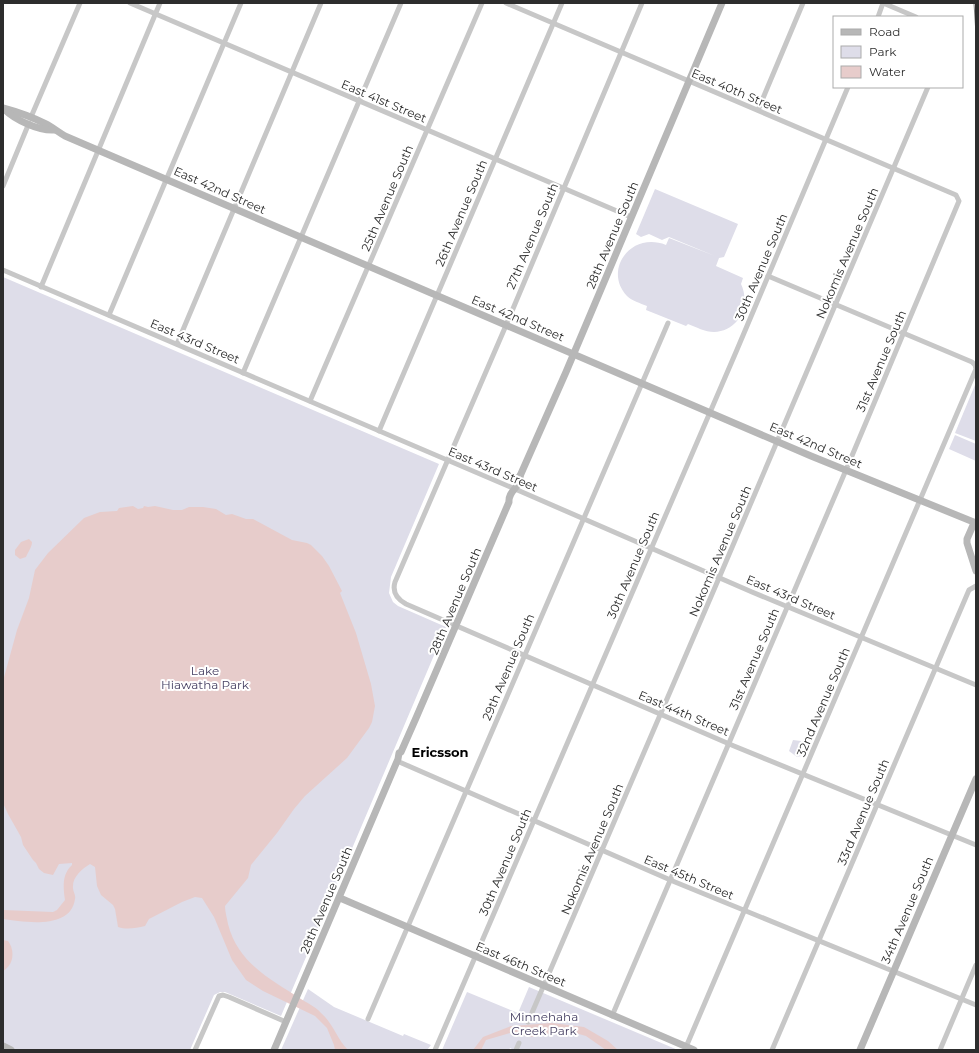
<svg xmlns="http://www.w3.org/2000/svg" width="979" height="1053" viewBox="0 0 979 1053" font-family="Montserrat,sans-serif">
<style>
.green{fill:#dedde9}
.water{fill:#e7cccb}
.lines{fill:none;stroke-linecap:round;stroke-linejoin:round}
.street{stroke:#c7c7c7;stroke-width:5}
.secondary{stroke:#b7b7b7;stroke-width:7}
.tram{stroke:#828282;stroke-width:1}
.labels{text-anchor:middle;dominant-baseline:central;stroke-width:4;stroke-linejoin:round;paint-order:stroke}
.street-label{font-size:12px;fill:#2d2d2d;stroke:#fff}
.park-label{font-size:12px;fill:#474163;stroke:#fff}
.neighbourhood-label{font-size:13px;font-weight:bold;fill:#000;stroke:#fff}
</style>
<rect width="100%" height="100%" fill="#fff"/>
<g class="green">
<path d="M 655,189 L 738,224 L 724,257 L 719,258 L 716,266 L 743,278 L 741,284 C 751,305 739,331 714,332 C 705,332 696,327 688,324 L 686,326 L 646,310 L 647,306 C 640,303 632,301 627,296 C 603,271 630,231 666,245 L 669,238 L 715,256 L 669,237 L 662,240 L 649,234 L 641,237 L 636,234 Z"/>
<polygon points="3,277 439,464 391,577 389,593 393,602 398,606 446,627 281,1016 225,992 220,992 214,995 190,1050 3,1050"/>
<polygon points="975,385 976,386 976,441 955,433"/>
<polygon points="955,435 976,444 976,461 949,449"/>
<polygon points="793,740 801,741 802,748 801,756 797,757 789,751"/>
<polygon points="529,987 678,1050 514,1050 510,1048 509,1050 442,1050 467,992 518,1013"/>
<polygon points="308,989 334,1007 403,1036 404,1034 431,1045 427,1050 281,1050"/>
</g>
<g class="water">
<path d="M 133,506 L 138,509 L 143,508 L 144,506 L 148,507 L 155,506 L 173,510 L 182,510 L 189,507 L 203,507 L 216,509 L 226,515 L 232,514 L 246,519 L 253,519 L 292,540 L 307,543 L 311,545 L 322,556 L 329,566 L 342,591 L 340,593 L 356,633 L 371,684 L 375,706 L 372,722 L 369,728 L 347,758 L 305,796 L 294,809 L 277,833 L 251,865 L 248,878 L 225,906 C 225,912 227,918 228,924 C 238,963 270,979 301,999 C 307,1003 316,1007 321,1013 C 333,1023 337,1039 348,1050 L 335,1050 L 334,1045 L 327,1028 L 315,1016 L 263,991 L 246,980 L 232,960 L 214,917 L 202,898 L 195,897 L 182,902 L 149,919 L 145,926 C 136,928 127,930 118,927 L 115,909 L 113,905 L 101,895 L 97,886 L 95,867 L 90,864 C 82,869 72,877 73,888 C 73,892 76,895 75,899 C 71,930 24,922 3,919 L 3,910 L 53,912 L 57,910 L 65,900 C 63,887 62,874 72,865 L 72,863 L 59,864 L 53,875 L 44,873 L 39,869 L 36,863 L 33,860 L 23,845 L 21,837 L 8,814 L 3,803 L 3,681 L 17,630 L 29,598 L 35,570 L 48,553 L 84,518 L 100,512 L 117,511 L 119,508 Z"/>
<path d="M 29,539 L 32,542 C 32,547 28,552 26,557 L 20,559 L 15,555 L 15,550 L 21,542 Z"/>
<path d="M 3,940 L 8,941 C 15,950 14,965 3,971 Z"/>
<polygon points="552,1023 584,1027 608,1041 618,1050 606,1050 586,1036 568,1031 532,1037 510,1033 486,1040 481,1050 473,1050 483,1037 511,1026"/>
</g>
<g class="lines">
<g class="street">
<polyline points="130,3 631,217"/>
<polyline points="506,3 956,195 959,201 846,470 612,1016"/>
<path d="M 642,3 L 504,330 L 395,582 C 392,592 397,599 406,604 L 734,746 L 976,845"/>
<polyline points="883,3 916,17"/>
<polyline points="878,17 883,3"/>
<polyline points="758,110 803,3"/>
<polyline points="31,117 80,3"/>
<polyline points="3,186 29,123"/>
<polyline points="3,270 522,492 752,592 976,685"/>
<polyline points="41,287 160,3"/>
<polyline points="109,315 241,3"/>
<polyline points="177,344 321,3"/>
<polyline points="243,373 401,3"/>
<polyline points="310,401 482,3"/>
<polyline points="379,431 562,3"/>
<polyline points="397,761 675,882 976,1005"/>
<polyline points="368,1019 668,323"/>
<polyline points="528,1022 719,578 928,87"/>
<polyline points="686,1047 976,369 975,365 972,362 768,276"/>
<polyline points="195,1050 219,996 223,995 229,997 286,1022"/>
<polyline points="435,1050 736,352 848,87"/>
<polyline points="516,1050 519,1043"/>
<polyline points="772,1050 969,590 976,586"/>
<polyline points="940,1050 976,965"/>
</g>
<g class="secondary">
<path d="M 3,108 C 18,112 32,117 46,124 C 52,127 58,132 65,136 L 811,456 L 976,523"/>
<path d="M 4,109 C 15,120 39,131 54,130"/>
<polyline points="518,478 520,476 566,372 722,3"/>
<polyline points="974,523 967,539 967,543 976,571"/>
<polyline points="340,898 694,1050"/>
<polyline points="3,1046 11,1050"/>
<path d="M 274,1050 L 398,759 L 399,753 L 401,752 L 416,718 L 509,502 C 508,490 521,488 520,476"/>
<polyline points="860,1050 976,779"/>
</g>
<polyline class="tram" points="974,3 976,34"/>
</g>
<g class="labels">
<g class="street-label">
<text transform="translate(737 91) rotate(23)">East 40th Street</text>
<text transform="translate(384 101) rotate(23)">East 41st Street</text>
<text transform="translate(220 190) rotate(24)">East 42nd Street</text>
<text transform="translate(387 198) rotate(-67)">25th Avenue South</text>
<text transform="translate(461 213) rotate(-67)">26th Avenue South</text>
<text transform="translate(612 235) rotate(-67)">28th Avenue South</text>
<text transform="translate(532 236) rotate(-67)">27th Avenue South</text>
<text transform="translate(847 253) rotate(-67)">Nokomis Avenue South</text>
<text transform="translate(761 267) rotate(-67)">30th Avenue South</text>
<text transform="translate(518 318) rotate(23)">East 42nd Street</text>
<text transform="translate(195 341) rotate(23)">East 43rd Street</text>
<text transform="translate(881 361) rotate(-67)">31st Avenue South</text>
<text transform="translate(816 445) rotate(23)">East 42nd Street</text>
<text transform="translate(493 469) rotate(23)">East 43rd Street</text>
<text transform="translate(720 551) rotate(-67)">Nokomis Avenue South</text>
<text transform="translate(633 565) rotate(-67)">30th Avenue South</text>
<text transform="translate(791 597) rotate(23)">East 43rd Street</text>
<text transform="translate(455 601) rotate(-67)">28th Avenue South</text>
<text transform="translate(754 659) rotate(-67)">31st Avenue South</text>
<text transform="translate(508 667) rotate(-67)">29th Avenue South</text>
<text transform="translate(823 702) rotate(-67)">32nd Avenue South</text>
<text transform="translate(684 713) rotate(23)">East 44th Street</text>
<text transform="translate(863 812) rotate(-67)">33rd Avenue South</text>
<text transform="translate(592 849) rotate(-67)">Nokomis Avenue South</text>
<text transform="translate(505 862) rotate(-67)">30th Avenue South</text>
<text transform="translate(689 877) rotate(23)">East 45th Street</text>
<text transform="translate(326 900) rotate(-67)">28th Avenue South</text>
<text transform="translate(907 910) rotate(-67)">34th Avenue South</text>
<text transform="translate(521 964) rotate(23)">East 46th Street</text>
</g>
<g class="park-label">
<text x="205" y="670">Lake<tspan x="205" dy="14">Hiawatha Park</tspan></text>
<text x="544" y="1016">Minnehaha<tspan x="544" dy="14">Creek Park</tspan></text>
</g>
<g class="neighbourhood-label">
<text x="440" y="752">Ericsson</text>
</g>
</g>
<rect width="979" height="1053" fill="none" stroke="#2d2d2d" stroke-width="8"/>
<rect x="833" y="16" width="130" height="72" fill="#ffffff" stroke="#ababab"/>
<rect x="841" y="29" width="20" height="6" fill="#b7b7b7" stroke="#ababab"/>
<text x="869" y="36" font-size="12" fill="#2d2d2d">Road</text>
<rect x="841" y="46" width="20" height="12" fill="#dedde9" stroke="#ababab"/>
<text x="869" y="56" font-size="12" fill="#2d2d2d">Park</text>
<rect x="841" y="66" width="20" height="12" fill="#e7cccb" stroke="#ababab"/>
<text x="869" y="76" font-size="12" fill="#2d2d2d">Water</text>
</svg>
